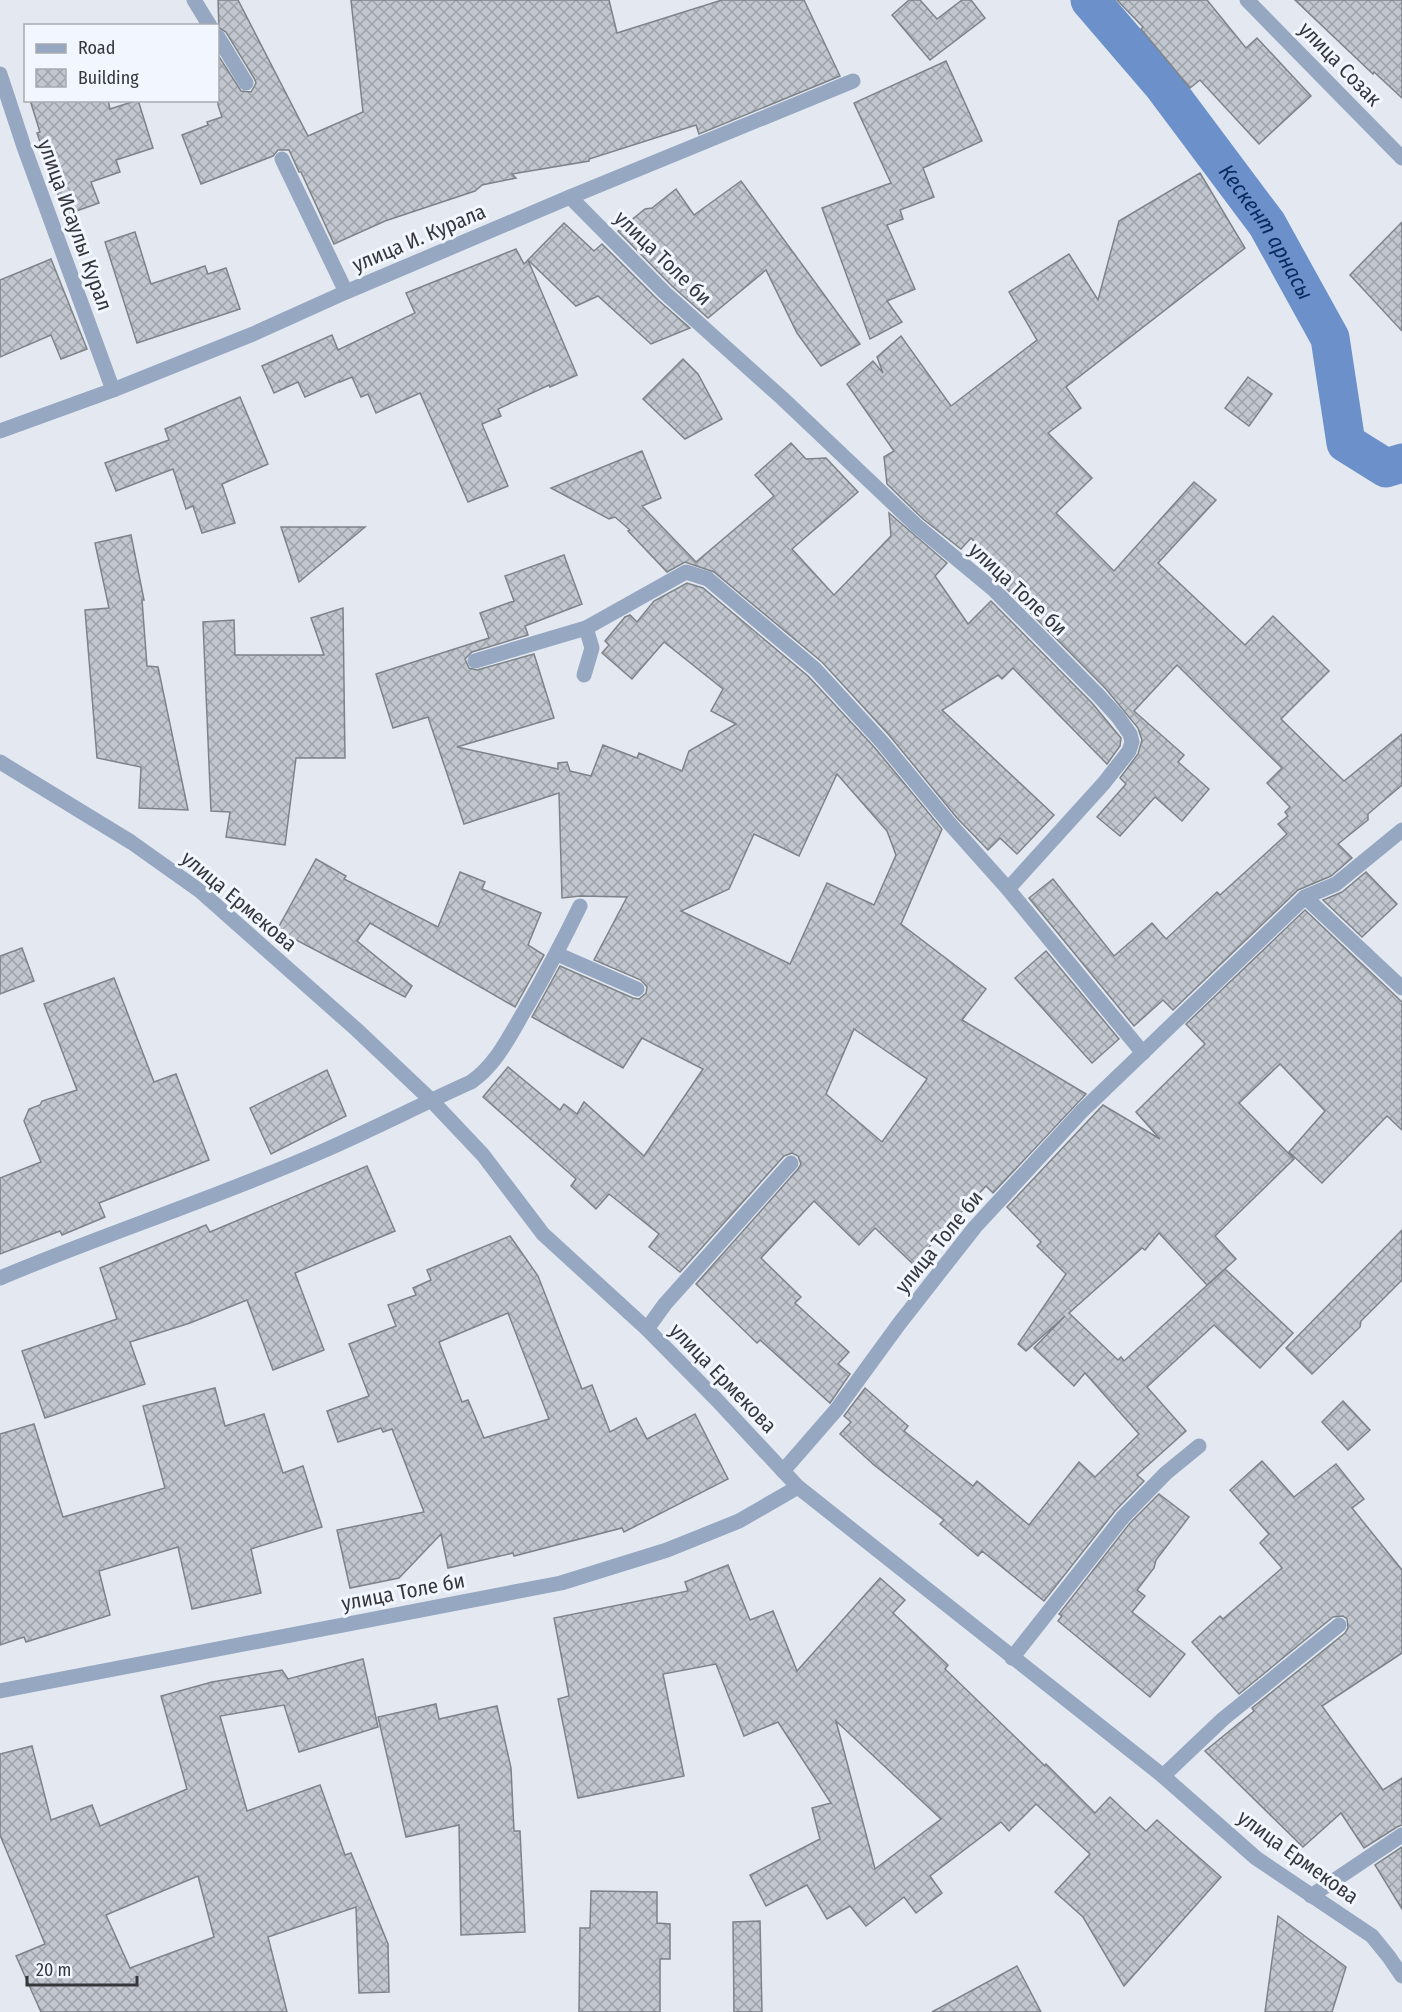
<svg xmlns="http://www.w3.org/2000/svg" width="1402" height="2012" viewBox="0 0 1402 2012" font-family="'Fira Sans Condensed',sans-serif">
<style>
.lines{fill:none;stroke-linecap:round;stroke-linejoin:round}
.canal{stroke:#6c91ca;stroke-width:39}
.building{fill:url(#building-cross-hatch);stroke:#7e838a;stroke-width:1.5;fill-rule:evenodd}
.minor{stroke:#95a7c1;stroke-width:15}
.labels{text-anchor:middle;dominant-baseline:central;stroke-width:6;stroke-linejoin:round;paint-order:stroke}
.street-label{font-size:21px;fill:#35373b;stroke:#f1f6ff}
.water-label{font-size:22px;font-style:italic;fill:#082a5e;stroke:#f1f6ff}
</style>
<defs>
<pattern id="building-cross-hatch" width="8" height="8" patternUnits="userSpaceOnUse" patternTransform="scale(1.5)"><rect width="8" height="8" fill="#c2c7cf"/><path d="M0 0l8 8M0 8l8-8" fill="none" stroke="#9ea2a9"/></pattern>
</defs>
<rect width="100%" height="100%" fill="#e4e9f1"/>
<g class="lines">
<path class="canal" id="s1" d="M 1090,0 L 1163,85 L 1267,224 L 1330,338 L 1346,443 L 1386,468 L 1402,463"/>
</g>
<g class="building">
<polygon points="218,0 238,0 308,136 363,112 351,0 609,0 617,33 722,0 804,0 840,76 699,134 696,125 589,159 589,161 512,174 516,178 482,185 475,191 385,221 334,244 301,172 299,172 289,150 278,150 273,156 201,184 182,135 208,125 207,122 222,117 218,105 218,55 241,91 251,92 256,83 254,78 226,32 219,28"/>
<polygon points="909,0 920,0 937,19 962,0 971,0 985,18 930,60 892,15"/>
<polygon points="1117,0 1207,0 1246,48 1257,38 1311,96 1259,144 1200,80 1190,88 1141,29 1143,27"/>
<polygon points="1295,0 1402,0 1402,98 1374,72 1373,74"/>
<polygon points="946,61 982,141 923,168 934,197 900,210 903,219 887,225 915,289 887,301 902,322 870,339 822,208 891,183 854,103"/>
<polygon points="30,100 108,100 110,109 138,100 153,148 116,160 120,172 91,182 99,203 65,215 37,133 40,132"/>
<polygon points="1200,173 1245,248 1066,387 1081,408 1048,433 1092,478 1056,513 1114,571 1194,482 1216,500 1158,563 1245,645 1273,616 1329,671 1281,719 1344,781 1402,734 1402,785 1368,814 1368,820 1338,844 1352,858 1331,876 1298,890 1173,1010 1163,1000 1134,1026 1029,898 1053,879 1114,956 1152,923 1166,939 1217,892 1220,895 1287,834 1278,824 1288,816 1285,812 1290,807 1267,783 1282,768 1177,665 1134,711 1184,755 1178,762 1209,789 1182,821 1155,797 1120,836 1097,817 1126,784 1120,778 1138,754 1142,740 1138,728 1106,689 1005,587 1012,580 971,538 961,549 923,519 887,484 884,457 894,451 847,384 873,361 883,373 877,357 901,336 951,406 1037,340 1009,292 1069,254 1098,300 1119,221"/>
<polygon points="741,181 809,274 860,344 821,366 797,333 766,270 708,318 672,286 618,231 645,209 652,208 676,189 694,215"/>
<polygon points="1402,222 1402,331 1350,275"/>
<polygon points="564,223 594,251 602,244 658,300 690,328 651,344 598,296 576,306 528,260"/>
<polygon points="135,232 151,284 205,266 208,274 226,268 240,309 137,343 105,242"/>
<polygon points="516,249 524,264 528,260 577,375 550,387 549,385 498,409 501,416 482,424 508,486 468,502 420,393 376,413 368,394 361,397 352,377 340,382 339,380 339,382 305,397 298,382 274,393 262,366 332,335 338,350 415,313 406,293"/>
<polygon points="51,259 87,349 61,359 51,335 0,357 0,280"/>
<polygon points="683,359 698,374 722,419 685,439 643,399"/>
<polygon points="1248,377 1272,394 1249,426 1225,408"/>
<polygon points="240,397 268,464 222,484 235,523 202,533 193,506 186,509 173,469 116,491 105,463 169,440 165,429"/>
<polygon points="791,443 806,459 826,458 858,492 792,549 834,595 891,536 889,513 947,563 935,576 968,624 991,601 1092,703 1121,738 1120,746 1107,764 1013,668 1002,679 998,675 942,710 1054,815 1017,854 1000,838 988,850 957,818 889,735 822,662 714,572 685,562 667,572 628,531 630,530 615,517 609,519 551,488 642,451 661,498 642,506 696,562 774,496 755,475"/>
<polygon points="281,527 365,527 299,582"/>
<polygon points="131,535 144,600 142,600 147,666 158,667 188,810 139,808 141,767 97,758 85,610 109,608 95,543"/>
<path d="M 564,555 L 582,604 L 525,626 L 528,635 L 472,652 L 465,659 L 469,668 L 477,670 L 534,654 L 554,718 L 457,747 L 558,769 L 558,763 L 567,762 L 570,771 L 591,776 L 603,745 L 637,758 L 639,753 L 682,771 L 689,751 L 736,724 L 711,711 L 723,689 L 664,642 L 632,679 L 602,653 L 609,645 L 605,641 L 625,617 L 630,615 L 637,622 L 654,601 L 687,583 L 703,588 L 808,676 L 875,748 L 942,829 L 901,924 L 986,989 L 962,1020 L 1086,1094 L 993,1193 L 986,1186 L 913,1264 L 875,1228 L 859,1245 L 814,1201 L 761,1258 L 801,1297 L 795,1303 L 849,1352 L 838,1364 L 850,1374 L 830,1403 L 760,1340 L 757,1343 L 696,1284 L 798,1169 L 801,1164 L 798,1156 L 792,1153 L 784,1156 L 680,1272 L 649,1247 L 659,1234 L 609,1194 L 596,1209 L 571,1186 L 576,1179 L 483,1097 L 508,1067 L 560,1110 L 564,1104 L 577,1114 L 584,1102 L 644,1156 L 703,1069 L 642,1038 L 623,1068 L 532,1017 L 560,966 L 633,998 L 639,999 L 646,993 L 647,987 L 641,980 L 594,960 L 627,897 L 580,896 L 562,898 L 559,793 L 464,824 L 428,717 L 393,728 L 376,674 L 489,638 L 480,613 L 514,601 L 505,576 ZM 837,774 L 887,831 L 896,855 L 874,905 L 827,883 L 790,964 L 681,911 L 729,889 L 754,834 L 799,856 ZM 854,1029 L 927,1079 L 882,1142 L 826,1094 Z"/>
<polygon points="343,608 345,758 296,758 285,845 226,837 230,812 211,811 203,622 234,620 235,655 324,655 311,618"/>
<polygon points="316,859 346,876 344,879 438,927 460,872 485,882 482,889 541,913 528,945 544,955 515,1007 370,923 357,941 412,986 405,997 277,930"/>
<polygon points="1366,872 1397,904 1362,937 1323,900 1342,892"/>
<polygon points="1305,910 1402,1002 1402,1130 1387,1116 1322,1183 1289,1152 1325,1111 1280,1064 1239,1103 1294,1159 1215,1236 1236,1259 1207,1285 1159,1233 1145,1250 1142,1248 1069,1313 1118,1360 1121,1357 1124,1361 1225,1269 1293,1333 1260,1368 1214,1325 1147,1387 1186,1431 1137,1475 1144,1481 1115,1511 1044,1601 982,1551 978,1556 940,1524 944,1520 874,1465 840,1434 851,1422 844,1416 865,1388 908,1426 904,1431 973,1486 977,1481 1029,1525 1079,1462 1095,1477 1139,1434 1085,1373 1074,1386 1034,1348 1065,1316 1026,1351 1018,1344 1066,1274 1037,1246 1041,1242 1007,1207 1103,1105 1160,1139 1136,1112 1205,1044 1186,1024"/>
<polygon points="22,948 34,981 0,994 0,956"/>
<polygon points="1046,951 1119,1039 1092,1063 1015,978"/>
<polygon points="114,978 154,1082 176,1074 209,1160 99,1203 105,1217 62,1235 60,1231 0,1254 0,1178 41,1162 24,1121 29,1109 40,1105 42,1101 77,1090 44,1004"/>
<polygon points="327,1070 346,1116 271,1154 250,1108"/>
<polygon points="367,1166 395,1231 295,1273 324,1350 273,1370 247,1300 190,1323 130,1342 145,1384 45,1418 22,1351 117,1319 100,1268 206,1225 210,1232"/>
<polygon points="1402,1230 1402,1280 1361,1321 1360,1327 1312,1374 1286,1348"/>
<path d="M 510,1236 L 538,1276 L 582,1389 L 592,1385 L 610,1432 L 636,1418 L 647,1439 L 695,1414 L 728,1479 L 624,1532 L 622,1528 L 514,1556 L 513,1553 L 448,1568 L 441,1534 L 399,1578 L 350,1588 L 337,1530 L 424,1512 L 392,1429 L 383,1432 L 381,1428 L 338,1442 L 327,1411 L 369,1396 L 349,1344 L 396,1326 L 388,1305 L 416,1295 L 413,1288 L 431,1280 L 427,1270 ZM 508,1313 L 549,1419 L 484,1438 L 468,1400 L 462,1402 L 439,1342 Z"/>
<polygon points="215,1388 225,1426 264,1414 283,1473 303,1466 322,1527 251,1549 261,1593 192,1609 178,1547 99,1571 110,1615 26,1642 24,1637 0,1645 0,1434 34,1424 63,1517 165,1488 143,1406"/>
<polygon points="1343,1401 1370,1430 1348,1450 1322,1422"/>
<polygon points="1262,1461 1294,1497 1336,1464 1364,1499 1352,1508 1402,1570 1402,1653 1322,1706 1383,1790 1402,1778 1402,1825 1397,1827 1364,1848 1341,1813 1303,1847 1205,1751 1254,1711 1252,1708 1345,1633 1348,1628 1347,1619 1343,1616 1333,1617 1239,1694 1192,1642 1220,1616 1223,1619 1282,1568 1260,1543 1269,1534 1230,1490"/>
<polygon points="1159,1494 1189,1517 1156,1560 1154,1568 1137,1590 1145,1596 1132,1612 1185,1654 1150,1697 1058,1621 1062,1616 1059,1614 1130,1523"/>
<path d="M 728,1565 L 750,1620 L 773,1611 L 797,1671 L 880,1578 L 905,1600 L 893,1613 L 948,1665 L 945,1669 L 1045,1766 L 1046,1764 L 1095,1813 L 1110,1797 L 1146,1831 L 1157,1820 L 1221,1877 L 1124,1986 L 1083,1917 L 1055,1892 L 1090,1854 L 1036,1804 L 1009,1831 L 1001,1822 L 930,1876 L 942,1893 L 916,1913 L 904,1897 L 866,1926 L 850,1906 L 827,1919 L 807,1885 L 766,1906 L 750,1875 L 820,1839 L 812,1808 L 831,1803 L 778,1722 L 744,1736 L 716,1664 L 663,1674 L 684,1776 L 578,1798 L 558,1699 L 569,1696 L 554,1618 L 688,1591 L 685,1582 ZM 836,1721 L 941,1819 L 875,1869 L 871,1853 Z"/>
<path d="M 363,1659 L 378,1727 L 299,1752 L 284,1705 L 220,1716 L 247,1811 L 320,1785 L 345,1855 L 351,1853 L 388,1944 L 389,1992 L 359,1993 L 356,1907 L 268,1937 L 287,2012 L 41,2012 L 16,1956 L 45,1944 L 0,1835 L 0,1754 L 32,1746 L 51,1820 L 92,1805 L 100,1826 L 187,1789 L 161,1696 L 212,1682 L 282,1670 L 288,1679 ZM 198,1876 L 214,1937 L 130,1968 L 106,1915 Z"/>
<polygon points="436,1704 439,1719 497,1706 511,1768 514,1831 520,1831 525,1932 461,1935 459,1825 406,1837 378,1717"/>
<polygon points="1402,1847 1402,1909 1375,1865"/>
<polygon points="591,1891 657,1892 657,1923 670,1924 670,1959 660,1959 660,2012 579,2012 580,1928 590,1928"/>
<polygon points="1278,1916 1346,1967 1332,2012 1265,2012"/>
<polygon points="760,1921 762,2012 734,2012 733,1922"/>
<polygon points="1017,1966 1041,2012 932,2012"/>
</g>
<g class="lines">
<g class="minor">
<polyline points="194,0 210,26"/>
<polyline points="1247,0 1402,158"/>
<polyline points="218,37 246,83"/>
<polyline points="0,74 24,147 113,390"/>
<polyline points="282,159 346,292"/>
<polyline points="570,197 665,293 782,398 917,526 993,589 1099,696 1118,717 1130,734 1132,742 1129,751 1104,783 1008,889"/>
<polyline points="0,431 113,390 253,334 346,292 570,197 853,81"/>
<polyline points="475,661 586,628 686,572 708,579 815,669 882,742 950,824 1008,889 1143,1053"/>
<polyline points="584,675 592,648 586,628"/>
<polyline points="0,762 131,842 200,891 357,1030 431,1100 483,1155 543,1234 647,1329 716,1399 798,1487 1163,1776 1256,1858 1372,1936 1389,1957 1402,1976"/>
<polyline points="1305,897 1402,988"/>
<polyline points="557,954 637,989"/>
<path d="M 0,1278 C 106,1233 217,1198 323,1151 C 373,1129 422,1104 471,1082 C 497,1064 510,1035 526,1008 C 545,975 563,941 580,906"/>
<polyline points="647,1329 665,1304 791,1163"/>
<polyline points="783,1471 837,1409 899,1324 975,1227 1082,1111 1305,897 1336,884 1402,830"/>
<polyline points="1012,1658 1123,1517 1166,1473 1199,1446"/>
<polyline points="0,1691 561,1583 667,1550 739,1521 798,1487"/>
<polyline points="1163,1776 1223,1719 1339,1625"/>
<polyline points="1311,1896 1402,1835"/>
</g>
</g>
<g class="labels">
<g class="street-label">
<text transform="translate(1340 64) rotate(46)">улица Созак</text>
<text transform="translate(75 225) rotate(70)">улица Исаулы Курал</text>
<text transform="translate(419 238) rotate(-23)">улица И. Курала</text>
<text transform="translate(663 258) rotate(44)">улица Толе би</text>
<text transform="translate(1018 589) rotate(43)">улица Толе би</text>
<text transform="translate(239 901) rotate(40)">улица Ермекова</text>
<text transform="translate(939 1242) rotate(-51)">улица Толе би</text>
<text transform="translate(723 1378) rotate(46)">улица Ермекова</text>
<text transform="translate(403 1592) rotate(-11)">улица Толе би</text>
<text transform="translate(1298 1857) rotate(36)">улица Ермекова</text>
</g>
<g class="water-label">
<text stroke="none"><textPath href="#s1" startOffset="292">Кескент арнасы</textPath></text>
</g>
</g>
<rect x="24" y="24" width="195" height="78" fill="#f1f6ff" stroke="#a6aab1" stroke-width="1.5"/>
<rect x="36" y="44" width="30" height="9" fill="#95a7c1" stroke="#a6aab1" stroke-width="1.5"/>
<text x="78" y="54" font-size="18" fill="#35373b">Road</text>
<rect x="36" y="69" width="30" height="18" fill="url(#building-cross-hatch)" stroke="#a6aab1" stroke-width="1.5"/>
<text x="78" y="84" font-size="18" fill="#35373b">Building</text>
<path d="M27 1976v9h110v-9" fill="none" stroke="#35373b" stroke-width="3"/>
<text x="36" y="1976" font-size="18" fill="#35373b" stroke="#f1f6ff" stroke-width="4.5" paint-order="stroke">20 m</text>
</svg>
